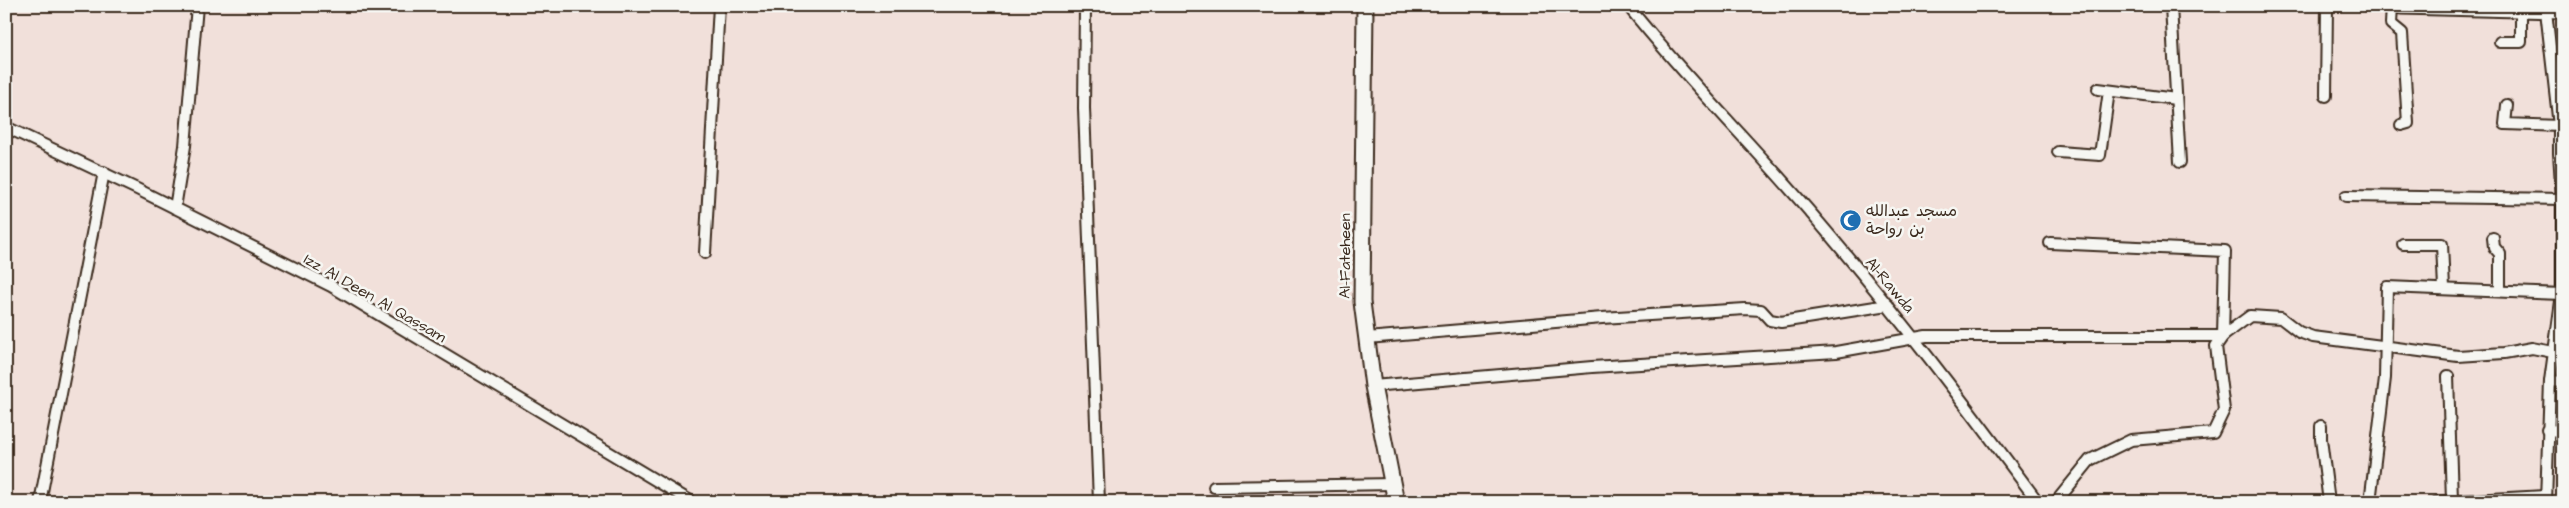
<svg xmlns="http://www.w3.org/2000/svg" width="2569" height="508" viewBox="0 0 2569 508" font-family="'Architects Daughter','Playpen Sans Arabic',sans-serif">
<style>
.lines{fill:none;stroke-linecap:round;stroke-linejoin:round}
.street-casing{stroke:#3b2a1e;stroke-width:14}
.secondary-casing{stroke:#3b2a1e;stroke-width:19}
.street{stroke:#f6f6f2;stroke-width:10}
.secondary{stroke:#f6f6f2;stroke-width:15}
.labels{text-anchor:middle;dominant-baseline:central;stroke-width:5;stroke-linejoin:round;paint-order:stroke}
.poi-label{font-size:16px;fill:#3b2a1e;stroke:#f6f6f2;text-anchor:start}
.street-label{font-size:16px;fill:#3b2a1e;stroke:#f6f6f2}
</style>
<rect width="100%" height="100%" fill="#f1e0da"/>
<filter id="ink" filterUnits="userSpaceOnUse"><feTurbulence type="fractalNoise" baseFrequency=".02" numOctaves="2"/><feDisplacementMap in="SourceGraphic" scale="10" xChannelSelector="R" yChannelSelector="G"/><feConvolveMatrix kernelMatrix="1 2 1 2 8 2 1 2 1" color-interpolation-filters="sRGB"/></filter>
<g filter="url(#ink)">
<g class="lines">
<defs>
<g id="street">
<polyline points="1085,6 1084,108 1099,502"/>
<path d="M 1628,6 C 1687,80 1755,147 1816,219 C 1894,310 1966,405 2038,502"/>
<polyline points="2171,6 2180,162"/>
<polyline points="2392,6 2391,24 2402,33 2408,123 2401,125"/>
<polyline points="2500,42 2521,42 2521,10"/>
<polyline points="2098,89 2176,99"/>
<polyline points="2326,96 2327,6"/>
<polyline points="2507,105 2505,124 2559,126"/>
<polyline points="6,127 137,189 331,286 692,502"/>
<polyline points="2058,152 2100,155 2109,91"/>
<polyline points="2346,196 2563,199"/>
<polyline points="175,208 185,146 197,6"/>
<polyline points="2493,238 2494,247 2500,254 2500,290"/>
<polyline points="2050,243 2225,251 2223,336 2216,346 2224,410 2213,433 2131,440 2090,460 2056,502"/>
<polyline points="2403,244 2442,244 2444,288"/>
<polyline points="705,253 719,6"/>
<polyline points="1367,338 1602,318 1745,309 1761,310 1770,320 1781,322 1888,305"/>
<polyline points="2448,376 2452,500"/>
<polyline points="2550,381 2563,382"/>
<polyline points="1373,386 1592,367 1836,352 1926,336 2223,336 2250,316 2281,318 2299,332 2313,337 2458,356 2504,353 2532,348 2563,354"/>
<polyline points="2321,426 2321,439 2329,502"/>
<polyline points="2547,430 2563,431"/>
<polyline points="1214,487 1393,484"/>
<polyline points="40,502 104,172"/>
<polyline points="2370,502 2385,378 2387,287 2562,294"/>
<polyline points="2437,502 2545,496"/>
<polyline points="2546,502 2550,381 2562,294 2562,199 2559,153 2559,126 2546,11"/>
</g>
<g id="secondary">
<polyline points="1365,6 1362,302 1373,386 1396,502"/>
<polyline points="2401,6 2563,10"/>
</g>
</defs>
<use href="#street" class="street-casing"/>
<use href="#secondary" class="secondary-casing"/>
<use href="#street" class="street"/>
<use href="#secondary" class="secondary"/>
</g>
</g>
<defs>
<symbol id="mosque-disc" viewBox="-11 -11 22 22"><circle r="9.5" fill="#1f6fb2" stroke="#f6f6f2"/><path d="M3.5-4.9A6 6 0 1 0 3.5 4.9A5 5 0 1 1 3.5-4.9Z" fill="#fff"/></symbol>
</defs>
<g fill-rule="evenodd">
<use href="#mosque-disc" x="1838" y="208" width="25" height="25"/>
</g>
<g class="labels">
<g class="poi-label">
<text x="1866" y="211">مسجد عبدالله<tspan x="1866" dy="18">بن رواحة</tspan></text>
</g>
<g class="street-label">
<text transform="translate(1345 256) rotate(-90)">Al-Fateheen</text>
<text transform="translate(1890 285) rotate(50)">Al-Rawda</text>
<text transform="translate(375 298) rotate(30)">Izz Al Deen Al Qassam</text>
</g>
</g>
<rect width="2569" height="508" fill="none" stroke="#f6f6f2" stroke-width="25"/>
<rect x="12" y="12" width="2544" height="483" fill="none" stroke="#3b2a1e" stroke-width="2" filter="url(#ink)"/>
</svg>
